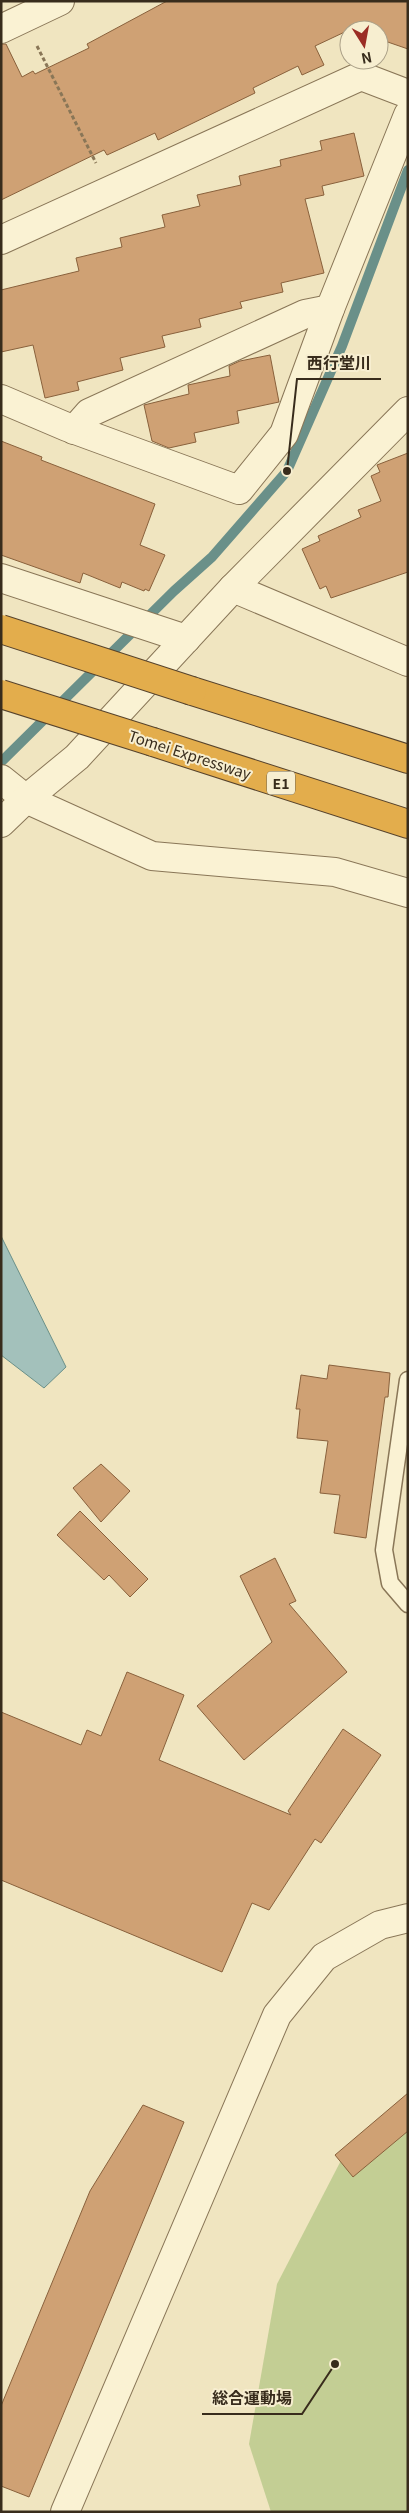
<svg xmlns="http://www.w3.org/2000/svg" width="409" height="2513" viewBox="0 0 409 2513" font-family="Georgia,'Noto Sans JP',serif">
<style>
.green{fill:#c3ce94}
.water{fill:#a3c1bb;stroke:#6a9089}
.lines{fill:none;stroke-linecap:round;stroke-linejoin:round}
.stream{stroke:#6a9089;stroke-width:10}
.building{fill:#cfa174;stroke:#89613c}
.service-casing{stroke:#897657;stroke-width:19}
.minor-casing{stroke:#897657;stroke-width:30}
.tertiary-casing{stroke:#897657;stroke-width:30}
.motorway-casing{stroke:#57432c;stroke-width:30}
.path{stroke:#897657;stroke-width:3;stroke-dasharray:4 2.5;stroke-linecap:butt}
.service{stroke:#faf2d3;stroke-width:16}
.minor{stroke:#faf2d3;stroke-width:28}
.tertiary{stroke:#faf2d3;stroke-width:28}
.motorway{stroke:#e3ad4c;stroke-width:28}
.motorway-bridge-casing{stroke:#57432c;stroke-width:30;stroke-linecap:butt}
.motorway-bridge{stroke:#e3ad4c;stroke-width:28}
.labels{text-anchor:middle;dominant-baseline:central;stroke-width:4;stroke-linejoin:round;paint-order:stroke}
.shield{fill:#f7eed0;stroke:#716652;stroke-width:1}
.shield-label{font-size:14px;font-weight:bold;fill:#382c1c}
.street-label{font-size:15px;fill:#382c1c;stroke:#f7eed0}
.leader{fill:none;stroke:#382c1c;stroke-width:2}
.callout-dot{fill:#382c1c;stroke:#f7eed0;stroke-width:2}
.callout-label{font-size:16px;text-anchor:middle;font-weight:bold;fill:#382c1c;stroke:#f7eed0;stroke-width:4;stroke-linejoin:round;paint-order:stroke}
</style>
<rect width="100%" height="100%" fill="#f0e5c0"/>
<polygon class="green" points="408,2109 408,2512 271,2512 249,2444 277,2284 349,2145"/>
<polygon class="water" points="1,1236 66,1367 44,1388 1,1355"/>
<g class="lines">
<polyline class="stream" points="1,762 174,591 212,557 287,471 342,346 408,170"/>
</g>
<g class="building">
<polygon points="167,1 408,1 408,49 379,39 379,30 355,30 349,28 349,30 315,46 324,65 302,75 298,66 253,88 255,93 158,140 155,133 107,155 104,150 1,200 1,44 6,44 22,77 33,71 35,74 89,48 87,44"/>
<polygon points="354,133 364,176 322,186 324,195 305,199 324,273 281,283 283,292 240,302 242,308 199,319 201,327 162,336 165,347 120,358 123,370 77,382 79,390 45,398 33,345 1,352 1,290 79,271 76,258 122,247 120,238 165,227 162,215 200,206 197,195 241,185 239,176 281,166 280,160 322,150 320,141"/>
<polygon points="270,355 279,402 237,411 239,423 194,433 196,442 169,448 152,441 144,405 189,394 188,385 230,376 229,366 240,361"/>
<polygon points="1,441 42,457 41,460 155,504 140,545 165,555 149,591 145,589 144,591 122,582 120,588 83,573 80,583 1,555"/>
<polygon points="408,453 408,572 331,598 326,586 320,589 302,549 320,541 318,536 361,517 358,510 381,501 371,476 380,472 377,465"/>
<polygon points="329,1365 390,1373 388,1397 385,1397 366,1538 334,1533 340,1495 320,1493 328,1441 297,1438 300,1409 296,1409 301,1375 327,1379"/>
<polygon points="101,1464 130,1491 101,1522 73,1488"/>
<polygon points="80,1511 148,1579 130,1597 109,1575 104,1580 57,1535"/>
<polygon points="275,1558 296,1601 289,1604 347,1672 244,1760 197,1706 272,1642 240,1576"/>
<polygon points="127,1672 184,1695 159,1760 291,1815 288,1811 343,1729 381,1755 321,1843 315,1839 269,1910 252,1903 222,1972 1,1880 1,1712 81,1745 87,1730 101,1736"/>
<polygon points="408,2093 408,2131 353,2177 335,2155"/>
<polygon points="143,2105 184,2122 29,2497 1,2486 1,2406 90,2191"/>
</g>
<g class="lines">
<defs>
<polyline id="service" points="408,1380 384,1550 390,1583 408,1604"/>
<g id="minor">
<polyline points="1,29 60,1"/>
<polyline points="1,240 361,76 408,94"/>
<polyline points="1,399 67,427 239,490 284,434 330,309 408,115"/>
<polyline points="74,430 89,413 305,314 330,309"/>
<polyline points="1,578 186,639"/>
<polyline points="233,588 408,662"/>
<polyline points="1,779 26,799 152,856 335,872 408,893"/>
<polyline points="1,823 26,799 77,757 233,588 408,411"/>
</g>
<polyline id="tertiary" points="65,2512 277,2015 324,1957 380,1925 408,1918"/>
<g id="motorway">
<polyline points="192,691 408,759"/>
<polyline points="153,742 408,824"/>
</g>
</defs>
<use href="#service" class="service-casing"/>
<use href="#minor" class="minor-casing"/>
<use href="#tertiary" class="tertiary-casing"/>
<use href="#motorway" class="motorway-casing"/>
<polyline class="path" points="37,46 96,163"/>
<use href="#service" class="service"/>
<use href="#minor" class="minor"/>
<use href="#tertiary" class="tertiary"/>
<use href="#motorway" class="motorway"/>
<defs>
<g id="motorway-bridge">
<polyline points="1,629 192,691"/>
<polyline points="1,694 153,742"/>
</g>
</defs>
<use href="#motorway-bridge" class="motorway-bridge-casing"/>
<use href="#motorway-bridge" class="motorway-bridge"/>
</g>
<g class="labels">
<rect class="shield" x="267" y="771.5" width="28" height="23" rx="4"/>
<g class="shield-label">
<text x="281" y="783">E1</text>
</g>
<g class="street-label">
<text transform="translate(190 754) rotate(18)">Tomei Expressway</text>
</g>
</g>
<path class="leader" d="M287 471L297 379H381M335 2364L302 2414H202"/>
<g class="callout-dot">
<circle cx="287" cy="471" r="5"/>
<circle cx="335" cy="2364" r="5"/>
</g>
<g class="callout-label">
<text x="339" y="369">西行堂川</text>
<text x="252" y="2404">総合運動場</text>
</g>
<rect width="409" height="2513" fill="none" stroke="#382c1c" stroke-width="5"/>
<g transform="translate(364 45) rotate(169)"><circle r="24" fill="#f7eed0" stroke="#aba088"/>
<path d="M0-4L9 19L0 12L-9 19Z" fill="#9b2d25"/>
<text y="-8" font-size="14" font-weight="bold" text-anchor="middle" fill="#382c1c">N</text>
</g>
</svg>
